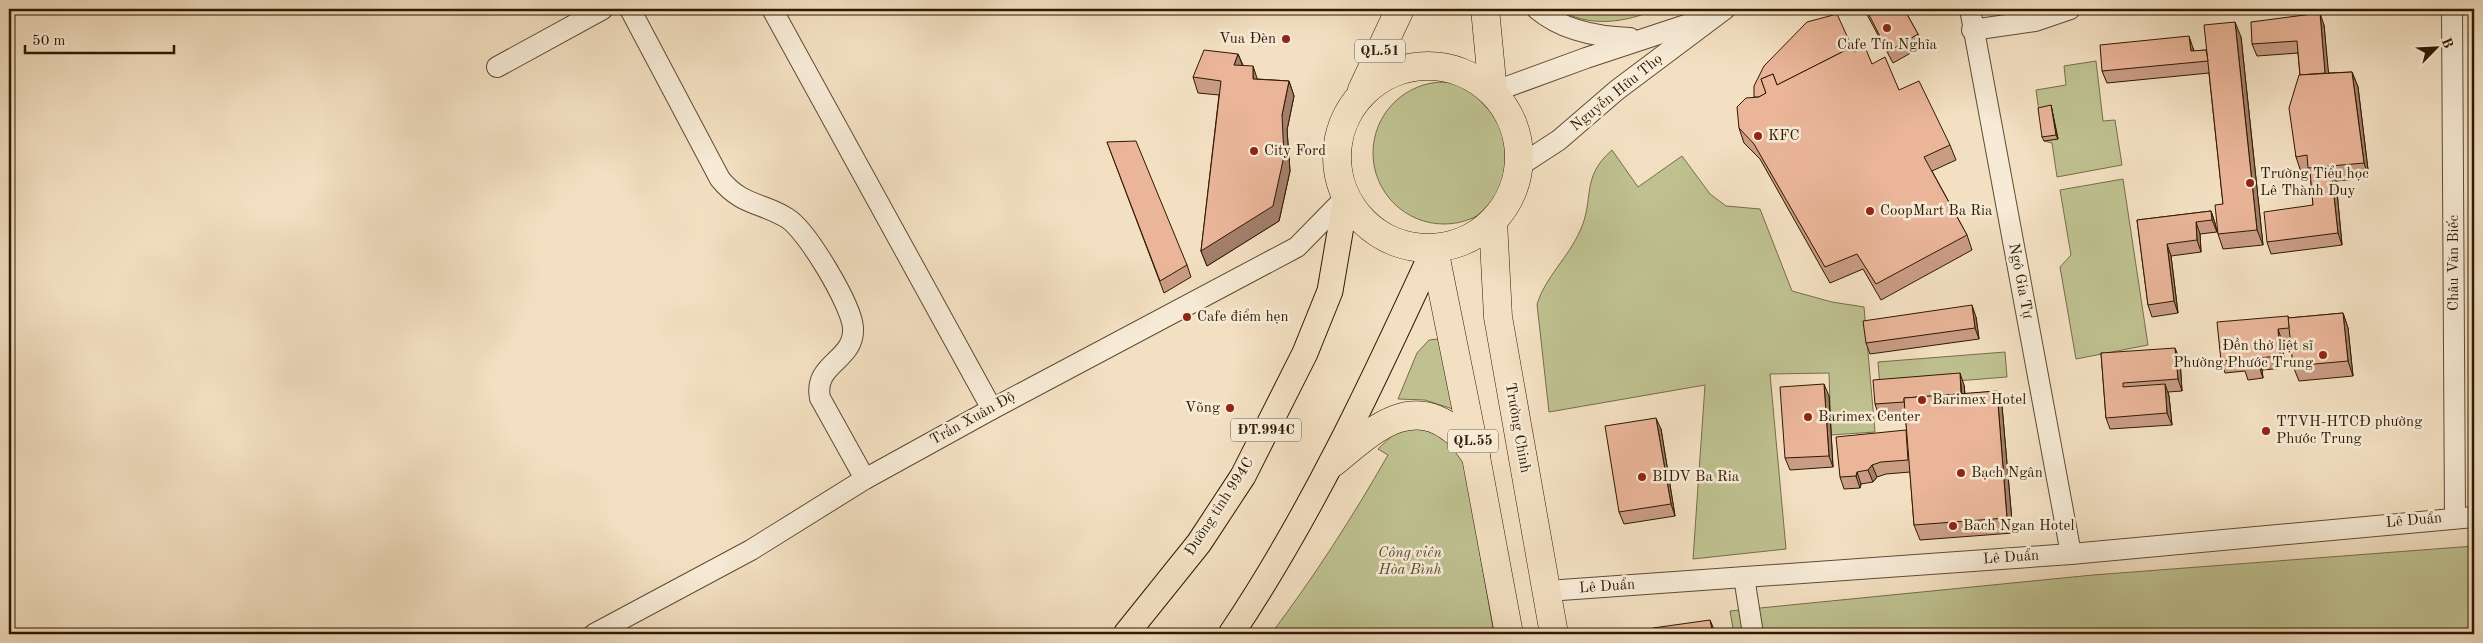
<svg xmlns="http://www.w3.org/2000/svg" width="2483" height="643" viewBox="0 0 2483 643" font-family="'Old Standard TT',serif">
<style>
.green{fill:#bfc190;stroke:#776d48}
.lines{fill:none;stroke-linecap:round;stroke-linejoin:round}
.minor-casing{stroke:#604b31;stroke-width:22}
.major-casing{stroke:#2f1901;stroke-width:27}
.highway-casing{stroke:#2f1901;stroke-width:29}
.minor{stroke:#f7ebd7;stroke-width:20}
.major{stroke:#f3e0c2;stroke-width:25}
.highway{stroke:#f3e0c2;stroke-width:28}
.wall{fill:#c99c84;stroke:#2f1901}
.shaded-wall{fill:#a47f6b;stroke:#2f1901}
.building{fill:#eab599;stroke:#2f1901}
.poi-dot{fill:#8f2418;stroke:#f7ebd7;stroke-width:2}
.labels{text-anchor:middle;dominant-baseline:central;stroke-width:5;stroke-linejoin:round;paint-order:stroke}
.shield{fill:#f7ebd7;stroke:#6b5841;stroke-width:1}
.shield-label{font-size:14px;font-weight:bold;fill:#2f1901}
.poi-label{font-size:15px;fill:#2f1901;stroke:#f7ebd7;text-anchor:start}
.street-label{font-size:15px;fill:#2f1901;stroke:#f7ebd7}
.park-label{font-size:15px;font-style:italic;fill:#5a4b2c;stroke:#f7ebd7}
</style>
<rect width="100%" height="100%" fill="#f3e0c2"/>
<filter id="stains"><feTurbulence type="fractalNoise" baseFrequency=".004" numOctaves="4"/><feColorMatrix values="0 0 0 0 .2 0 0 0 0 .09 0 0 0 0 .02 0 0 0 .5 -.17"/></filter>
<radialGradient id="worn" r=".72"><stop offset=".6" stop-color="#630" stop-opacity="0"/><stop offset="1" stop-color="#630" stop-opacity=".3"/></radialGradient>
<g class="green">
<path d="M 1557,9 L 1657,9 C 1625,23 1589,28 1557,9 Z"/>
<polygon points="2096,61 2103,121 2115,120 2122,165 2057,177 2052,143 2044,141 2058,139 2039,112 2036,90 2066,85 2064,66"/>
<circle cx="1444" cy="153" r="71"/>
<path d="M 1612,150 L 1638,187 L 1682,156 L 1710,194 L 1726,206 L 1760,209 L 1792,291 L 1832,302 L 1864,307 L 1875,432 L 1831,435 L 1829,373 L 1770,374 L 1786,549 L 1693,559 L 1705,385 L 1549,412 L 1537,304 C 1546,276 1568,258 1580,231 C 1595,199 1580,178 1612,150 Z"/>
<polygon points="2123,179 2148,345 2076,359 2060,267 2071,255 2060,190"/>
<polygon points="1438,339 1443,341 1459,411 1425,400 1398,399 1417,353 1429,340"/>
<polygon points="2005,352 2007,377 1880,387 1878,362"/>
<path d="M 1415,420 L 1461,443 L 1494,634 L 1271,634 C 1314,577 1352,518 1388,455 L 1378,449 L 1402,426 Z"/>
<polygon points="2474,546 2474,634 1734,634 1730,611 2093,575"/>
</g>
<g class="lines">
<defs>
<g id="minor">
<path d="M 630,9 L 720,179 C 742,206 761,202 787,218 C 807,230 852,306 853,328 C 855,361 813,363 820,398 L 865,479"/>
<polyline points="772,9 992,409"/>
<path d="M 1537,9 C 1563,31 1597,37 1630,38"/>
<polyline points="1970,9 2071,554"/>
<polyline points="2452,9 2455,517"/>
<polyline points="1972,30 2035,21 2070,9"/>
<polyline points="497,67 603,9"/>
<polyline points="1493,92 1586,58 1701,20"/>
<polyline points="1519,166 1559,140 1617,90 1725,9"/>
<polyline points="1744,577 1753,634"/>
<polyline points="1547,591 2071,554 2474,517"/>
<polyline points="594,634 751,550 865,479 992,409 1297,247 1346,197"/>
</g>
<g id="major">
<polyline points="1126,634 1199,543 1243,476 1305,353 1330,291 1346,197"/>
<path d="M 1231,634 C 1312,513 1373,382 1434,249"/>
</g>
<g id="highway">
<polyline points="1485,9 1493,92"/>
<circle cx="1428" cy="157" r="91"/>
<polyline points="1362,90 1400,9"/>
<polyline points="1493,221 1498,317 1554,634"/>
<polyline points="1434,249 1476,457 1509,634"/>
<path d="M 1333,463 C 1370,433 1409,392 1456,432 C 1464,438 1470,449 1476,456"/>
</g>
</defs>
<use href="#minor" class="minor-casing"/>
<use href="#major" class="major-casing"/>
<use href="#highway" class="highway-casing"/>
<use href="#minor" class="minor"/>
<use href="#major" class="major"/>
<use href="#highway" class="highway"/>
</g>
<g class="wall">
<polygon points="1864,9 1904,9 1918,34 1923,46 1893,63"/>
<polygon points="2324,25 2328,73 2352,72 2358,87 2369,178 2336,181 2342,245 2271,254 2267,242 2313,205 2310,171 2309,170 2301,172 2296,157 2300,75 2298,53 2257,56 2252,44"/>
<polygon points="2241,37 2263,245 2223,249 2218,234 2223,204 2209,73 2107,83 2102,71 2193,48 2194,51 2206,50"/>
<polygon points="1854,52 1872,64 1899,90 1950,145 1956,160 1932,171 1967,235 1972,250 1881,300 1863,269 1830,283 1760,159 1744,143 1739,128 1754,97"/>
<polygon points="1238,54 1243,65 1257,79 1289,81 1294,96 1287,130 1290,171 1279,221 1207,266 1201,251 1219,95 1198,93 1193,77"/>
<polygon points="2051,105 2052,110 2058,139 2044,141 2042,137"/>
<polygon points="1107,142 1187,265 1191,277 1164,293"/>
<polygon points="2211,211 2215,223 2217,232 2200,234 2201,252 2171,256 2178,313 2152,317 2148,305 2137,220"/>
<polygon points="2343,313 2348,328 2353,376 2299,381 2293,366 2291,341 2282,341 2285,368 2262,370 2263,378 2248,380 2245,371 2225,373 2221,361 2288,316 2289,318"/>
<polygon points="1976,317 1979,339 1870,354 1866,343"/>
<polygon points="2101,353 2180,360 2182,391 2168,392 2169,396 2172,425 2110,429 2106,418"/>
<polygon points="1964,385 1965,394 1997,391 2002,406 2013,533 1920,540 1914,525 1910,472 1886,474 1877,477 1873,482 1861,484 1860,488 1844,489 1840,477 1907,432 1905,414 1879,416 1875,404"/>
<polygon points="1829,396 1833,467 1790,470 1785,458"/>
<polygon points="1661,429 1675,516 1624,524 1619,512"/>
</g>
<g class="shaded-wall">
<polygon points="2320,13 2324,25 2330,88 2325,76"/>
<polygon points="2235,22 2241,37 2263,245 2257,230"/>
<polygon points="2189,36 2193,48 2195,63 2191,51"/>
<polygon points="1238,54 1244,69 1234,65"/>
<polygon points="1253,66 1258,81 1253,79"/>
<polygon points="2352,72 2358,87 2369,178 2364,163"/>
<polygon points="1289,81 1294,96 1287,130 1290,171 1279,221 1207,266 1201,251 1282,115"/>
<polygon points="2051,105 2052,110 2058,139 2056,135"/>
<polygon points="2331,169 2336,181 2342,245 2338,233"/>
<polygon points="2211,211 2215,223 2217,232 2212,220"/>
<polygon points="2196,222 2200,234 2201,252 2197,240"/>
<polygon points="2167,244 2171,256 2178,313 2174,301"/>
<polygon points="1972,305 1976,317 1979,339 1975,328"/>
<polygon points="2343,313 2348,328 2353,376 2348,361"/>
<polygon points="2278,329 2282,341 2285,368 2280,356"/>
<polygon points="2175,348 2180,360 2182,391 2178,379"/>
<polygon points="2258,358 2262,370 2263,378 2259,366"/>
<polygon points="1960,373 1964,385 1966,409 1962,397"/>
<polygon points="1824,384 1829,396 1833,467 1829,456"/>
<polygon points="2165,384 2169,396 2172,425 2167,413"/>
<polygon points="1997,391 2002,406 2013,533 2007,518"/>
<polygon points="1656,418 1661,429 1675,516 1671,504"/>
<polygon points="1872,465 1877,477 1873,482 1868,470"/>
<polygon points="1857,472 1861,484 1860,488 1856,476"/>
<polygon points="1710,620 1716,634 1713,634"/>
</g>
<g class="building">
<polygon points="1866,9 1904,9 1918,34 1888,52"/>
<polygon points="2320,13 2325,73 2300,75 2297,41 2252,44 2251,22"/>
<polygon points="1837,14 1852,47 1777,85 1773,74 1761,79 1766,93 1759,97 1754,97 1754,86 1764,66 1807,22"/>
<polygon points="2235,22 2257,230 2218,234 2215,205 2223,204 2204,25"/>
<polygon points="2189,36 2191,51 2206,50 2208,61 2102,71 2100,45"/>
<polygon points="1852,47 1854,52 1865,47 1872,64 1885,57 1899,90 1919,81 1950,145 1924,157 1967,235 1876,284 1857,254 1825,267 1754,144 1739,128 1737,107 1746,98 1759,97 1766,93 1761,79 1773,74 1777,85"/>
<polygon points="1204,50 1238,54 1234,65 1253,66 1253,79 1289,81 1282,115 1284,156 1273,206 1201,251 1221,81 1193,77"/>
<polygon points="2352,72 2364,163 2308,168 2307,155 2296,157 2289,108 2299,75"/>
<polygon points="2051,105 2056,135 2042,137 2038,108"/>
<polygon points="1136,141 1187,265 1160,281 1107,142"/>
<polygon points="2331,169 2338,233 2267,242 2264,212 2313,205 2310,171"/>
<polygon points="2211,211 2212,220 2196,222 2197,240 2167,244 2174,301 2148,305 2137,220"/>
<polygon points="1972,305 1975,328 1866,343 1863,321"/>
<polygon points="2343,313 2348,361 2293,366 2288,318"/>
<polygon points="2288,316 2289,328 2278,329 2280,356 2258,358 2259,366 2244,368 2243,359 2221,361 2217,322"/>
<polygon points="2175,348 2178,379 2123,383 2123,387 2165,384 2167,413 2106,418 2101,353"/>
<polygon points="1960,373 1961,394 1904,398 1904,402 1875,404 1873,380"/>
<polygon points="1824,384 1829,456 1785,458 1780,387"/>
<polygon points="1997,391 2007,518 1914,525 1904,398"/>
<polygon points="1656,418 1671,504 1619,512 1605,426"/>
<polygon points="1906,430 1908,460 1881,462 1872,465 1868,470 1857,472 1856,476 1840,477 1836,437"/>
<polygon points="1710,620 1713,634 1654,634 1653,628"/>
</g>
<g class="poi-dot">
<circle cx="1887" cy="28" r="5"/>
<circle cx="1286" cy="39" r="5"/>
<circle cx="1758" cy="136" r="5"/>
<circle cx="1254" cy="151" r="5"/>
<circle cx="2250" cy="183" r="5"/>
<circle cx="1870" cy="211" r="5"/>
<circle cx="1187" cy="317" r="5"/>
<circle cx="2323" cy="355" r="5"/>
<circle cx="1922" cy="400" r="5"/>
<circle cx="1230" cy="408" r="5"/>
<circle cx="1808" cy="417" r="5"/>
<circle cx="2266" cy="431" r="5"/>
<circle cx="1961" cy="473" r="5"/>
<circle cx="1642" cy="477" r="5"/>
<circle cx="1953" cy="526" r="5"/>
</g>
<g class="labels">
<g class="shield">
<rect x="1355" y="39.5" width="50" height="23" rx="4"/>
<rect x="1231" y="418.5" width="70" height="23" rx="4"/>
<rect x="1448" y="429.5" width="50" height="23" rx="4"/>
</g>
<g class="shield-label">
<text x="1380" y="51">QL.51</text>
<text x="1266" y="430">ĐT.994C</text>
<text x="1473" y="441">QL.55</text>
</g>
<g class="poi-label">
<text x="1276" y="39" text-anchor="end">Vua Đèn</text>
<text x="1887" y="45" text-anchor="middle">Cafe Tín Nghĩa</text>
<text x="1768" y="136">KFC</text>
<text x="1264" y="151">City Ford</text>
<text x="2260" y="174">Trường Tiểu học<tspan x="2260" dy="17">Lê Thành Duy</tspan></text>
<text x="1880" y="211">CoopMart Ba Ria</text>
<text x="1197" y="317">Cafe điểm hẹn</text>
<text x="2313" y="346" text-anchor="end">Đền thờ liệt sĩ<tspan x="2313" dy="17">Phường Phước Trung</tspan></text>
<text x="1932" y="400">Barimex Hotel</text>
<text x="1220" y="408" text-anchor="end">Võng</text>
<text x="1818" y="417">Barimex Center</text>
<text x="2276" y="422">TTVH-HTCĐ phường<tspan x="2276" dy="17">Phước Trung</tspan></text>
<text x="1971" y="473">Bạch Ngân</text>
<text x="1652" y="477">BIDV Ba Ria</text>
<text x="1963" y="526">Bach Ngan Hotel</text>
</g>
<g class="street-label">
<text transform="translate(1617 93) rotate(-39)">Nguyễn Hữu Thọ</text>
<text transform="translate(2454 263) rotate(-90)">Châu Văn Biếc</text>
<text transform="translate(2020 281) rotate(79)">Ngô Gia Tự</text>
<text transform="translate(973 419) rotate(-29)">Trần Xuân Độ</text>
<text transform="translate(1517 428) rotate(80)">Trường Chinh</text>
<text transform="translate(1220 507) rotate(-57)">Đường tỉnh 994C</text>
<text transform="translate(2414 521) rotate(-5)">Lê Duẩn</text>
<text transform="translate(2011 558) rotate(-4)">Lê Duẩn</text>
<text transform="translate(1607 587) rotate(-4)">Lê Duẩn</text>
</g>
<g class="park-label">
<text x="1410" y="553">Công viên<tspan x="1410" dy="17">Hòa Bình</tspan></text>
</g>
</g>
<rect width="2483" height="643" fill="none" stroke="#f3e0c2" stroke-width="30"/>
<rect x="10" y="10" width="2463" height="623" fill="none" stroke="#2f1901" stroke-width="2.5"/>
<rect x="15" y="15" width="2453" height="613" fill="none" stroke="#2f1901"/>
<g transform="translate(2436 48) rotate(66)" stroke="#f7ebd7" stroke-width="4" paint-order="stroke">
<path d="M0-4L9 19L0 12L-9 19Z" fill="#2f1901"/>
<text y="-8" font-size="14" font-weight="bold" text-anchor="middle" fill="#2f1901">B</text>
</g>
<path d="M25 45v8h149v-8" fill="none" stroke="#2f1901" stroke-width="2.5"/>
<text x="32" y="45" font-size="15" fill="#2f1901" stroke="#f7ebd7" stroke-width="4" paint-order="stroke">50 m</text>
<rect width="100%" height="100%" filter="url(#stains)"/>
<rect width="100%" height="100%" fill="url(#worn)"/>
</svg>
